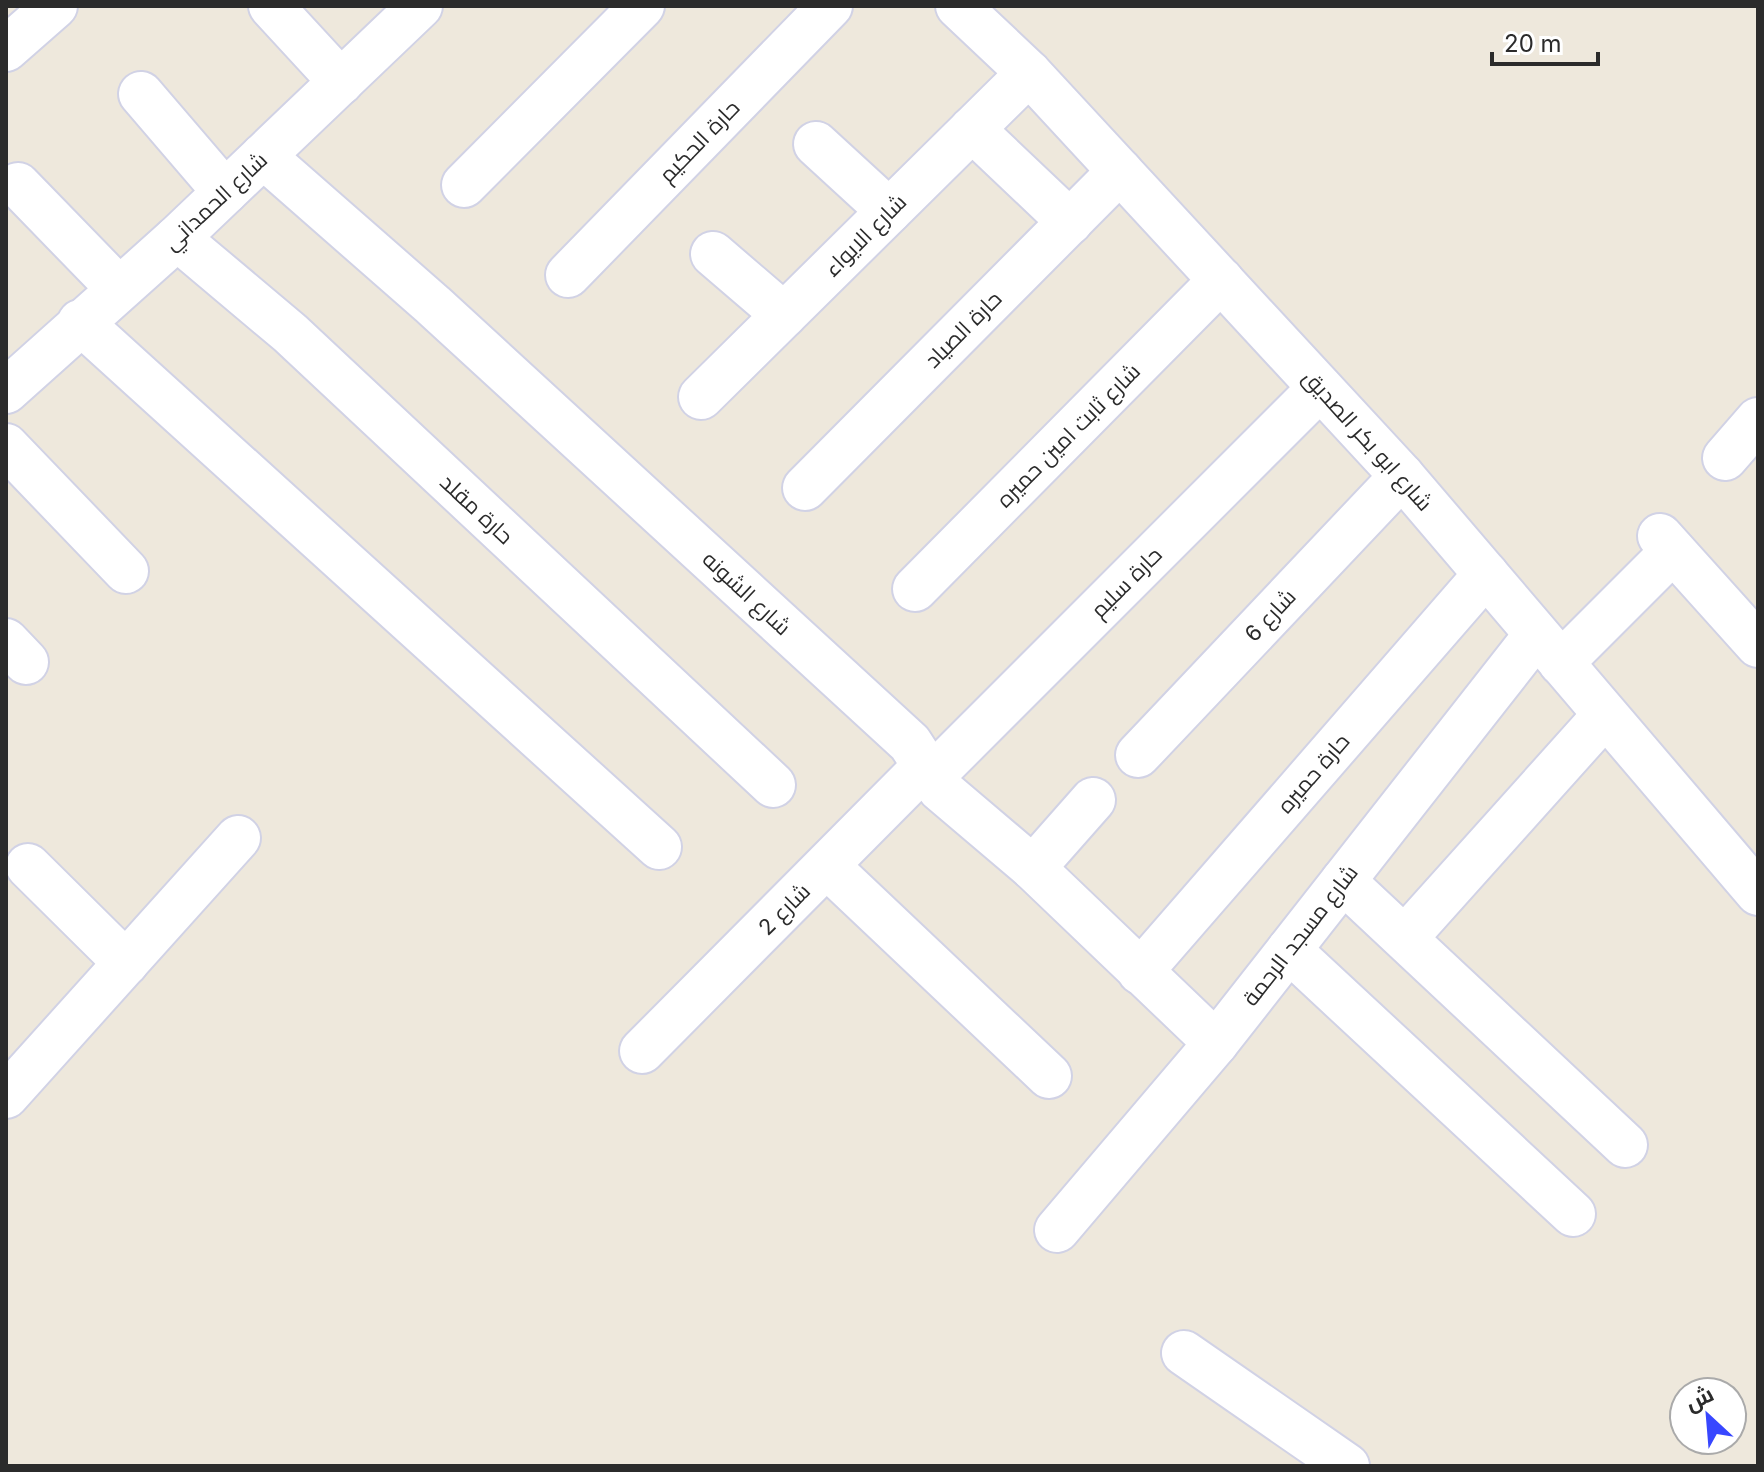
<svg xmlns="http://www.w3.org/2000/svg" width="1764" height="1472" viewBox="0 0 1764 1472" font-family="Inter,Cairo,sans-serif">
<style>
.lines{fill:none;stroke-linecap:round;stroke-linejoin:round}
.minor-casing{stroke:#d1d2e5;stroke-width:48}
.minor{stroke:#fff;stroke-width:44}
.labels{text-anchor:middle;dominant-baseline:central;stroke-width:6;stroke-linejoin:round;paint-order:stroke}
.street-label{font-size:22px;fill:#2b2b2b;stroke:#fff}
</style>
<rect width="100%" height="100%" fill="#eee8dc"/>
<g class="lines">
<defs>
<g id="minor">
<polyline points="271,6 341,82"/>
<polyline points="958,6 1029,73 1402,476 1758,893"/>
<polyline points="6,49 55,6"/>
<polyline points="141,94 225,192"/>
<polyline points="972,129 1070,222"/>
<polyline points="816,144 889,211"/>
<polyline points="263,156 433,305 910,743 940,789 1033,868 1216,1043"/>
<polyline points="18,185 119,289"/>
<polyline points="464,185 642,6"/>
<polyline points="177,238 290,333 773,785"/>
<polyline points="713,254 784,315"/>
<polyline points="568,275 830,6"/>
<polyline points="80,322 659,847"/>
<polyline points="6,391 177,238 420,6"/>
<polyline points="701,397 1029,73"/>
<polyline points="6,446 126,571"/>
<polyline points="1725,458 1758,420"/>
<polyline points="805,488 1120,171"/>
<polyline points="1660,536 1758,645"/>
<polyline points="915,589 1221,280"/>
<polyline points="6,641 26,662"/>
<polyline points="1561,663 1673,551"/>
<polyline points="1138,755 1402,476"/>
<polyline points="931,777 1320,388"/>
<polyline points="28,866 126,963"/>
<polyline points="827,866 1049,1076"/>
<polyline points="1033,868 1093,800"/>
<polyline points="1343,881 1625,1145"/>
<polyline points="1405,938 1605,715"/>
<polyline points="1289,950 1573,1214"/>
<polyline points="1140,972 1486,574"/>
<polyline points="642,1051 925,766"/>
<polyline points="6,1096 238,838"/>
<polyline points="1057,1230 1216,1043 1536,635"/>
<polyline points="1184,1353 1347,1466"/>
</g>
</defs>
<use href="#minor" class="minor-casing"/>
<use href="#minor" class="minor"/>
</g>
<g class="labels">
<g class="street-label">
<text transform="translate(699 141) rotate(-46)">حارة الحكيم</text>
<text transform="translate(215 201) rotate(-43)">شارع الحمداني</text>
<text transform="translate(865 235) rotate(-45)">شارع الايواء</text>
<text transform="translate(963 329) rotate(-45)">حارة الصياد</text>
<text transform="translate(1068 435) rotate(-45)">شارع ثابت امين حميره</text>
<text transform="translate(1368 440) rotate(48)">شارع ابو بكر الصديق</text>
<text transform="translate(477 509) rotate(43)">حارة مقلد</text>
<text transform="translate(1126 582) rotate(-45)">حارة سليم</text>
<text transform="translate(747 593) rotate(43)">شارع الشونه</text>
<text transform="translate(1270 615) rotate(-47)">شارع 6</text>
<text transform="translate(1313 773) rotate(-49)">حارة حميره</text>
<text transform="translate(784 909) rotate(-45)">شارع 2</text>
<text transform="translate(1300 935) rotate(-52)">شارع مسجد الرحمة</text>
</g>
</g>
<rect width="1764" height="1472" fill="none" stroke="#2b2b2b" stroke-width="16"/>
<g transform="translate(1708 1416) rotate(334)"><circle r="38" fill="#ffffff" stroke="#aaaaaa" stroke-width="2"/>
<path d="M0-6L14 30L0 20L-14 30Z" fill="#3847ff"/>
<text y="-12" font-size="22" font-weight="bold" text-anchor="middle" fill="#2b2b2b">ش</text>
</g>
<path d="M1492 52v12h106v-12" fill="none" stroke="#2b2b2b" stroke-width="4"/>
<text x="1504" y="52" font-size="24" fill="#2b2b2b" stroke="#ffffff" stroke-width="6" paint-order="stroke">20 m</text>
</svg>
